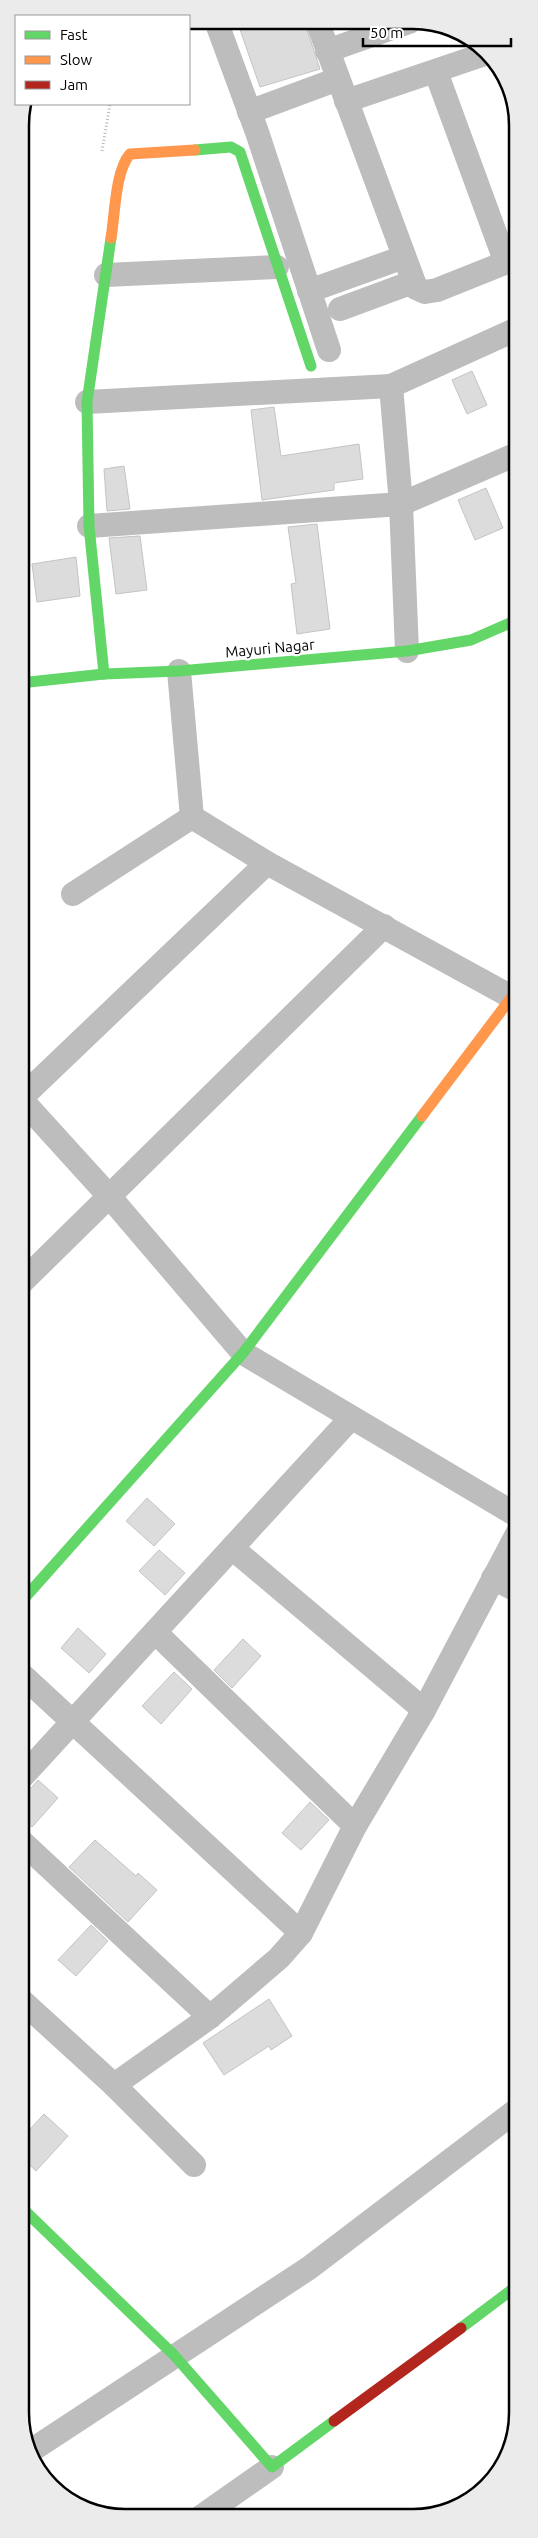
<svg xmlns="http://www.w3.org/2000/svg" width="538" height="2538" viewBox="0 0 538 2538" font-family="Ubuntu,sans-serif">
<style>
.building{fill:#dcdcdc;stroke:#c4c4c4}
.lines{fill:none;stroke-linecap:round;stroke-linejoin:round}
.path{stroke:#b8b8b8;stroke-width:3;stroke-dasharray:1 2.5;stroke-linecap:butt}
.street{stroke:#bdbdbd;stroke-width:24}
.fast{stroke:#63d668;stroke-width:11}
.slow{stroke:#ff974d;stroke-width:11}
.jam{stroke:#b3261e;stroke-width:11}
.labels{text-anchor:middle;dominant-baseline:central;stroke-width:4.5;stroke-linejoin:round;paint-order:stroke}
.street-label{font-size:15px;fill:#000;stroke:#fff}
.rim{fill:none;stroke:#000;stroke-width:2.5}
</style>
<rect width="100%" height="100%" fill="#fff"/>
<g class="building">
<polygon points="237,21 304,21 320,69 260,87"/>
<polygon points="472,371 487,405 467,414 452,380"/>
<polygon points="274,407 281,456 359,444 363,479 334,483 334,490 262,500 251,410"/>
<polygon points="124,466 130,509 107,511 104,469"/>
<polygon points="486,488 503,528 475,540 458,500"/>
<polygon points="317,524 330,629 297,634 291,584 296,583 288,527"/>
<polygon points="140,536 147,590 116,594 109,538"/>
<polygon points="76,557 80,596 37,602 32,564"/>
<polygon points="147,1498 175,1524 154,1546 126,1521"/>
<polygon points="159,1550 185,1573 165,1595 139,1571"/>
<polygon points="78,1628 106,1654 89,1673 61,1648"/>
<polygon points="243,1639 261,1656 232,1688 214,1670"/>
<polygon points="174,1672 192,1689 161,1724 142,1706"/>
<polygon points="38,1780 58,1798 32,1827 21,1817 21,1791 31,1788"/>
<polygon points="310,1802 329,1820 301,1850 282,1833"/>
<polygon points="95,1840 136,1876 138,1873 157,1890 128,1922 69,1867"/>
<polygon points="91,1925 108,1941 76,1976 58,1960"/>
<polygon points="269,1999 292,2036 271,2050 269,2046 224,2075 203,2043"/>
<polygon points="44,2114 68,2136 36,2171 21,2157 21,2139"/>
</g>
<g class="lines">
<polyline class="path" points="102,151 110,104"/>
<g class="street">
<polyline points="216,21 257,132 329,350"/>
<polyline points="317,21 416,288 425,292 437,290 517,258"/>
<polyline points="327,51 409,22"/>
<polyline points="436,72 506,263"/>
<polyline points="346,101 488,53"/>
<polyline points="249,112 338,79"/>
<polyline points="106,275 277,267"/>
<polyline points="309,291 404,257"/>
<polyline points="340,309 413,282"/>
<polyline points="87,402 391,386"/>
<polyline points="89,526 401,504 517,454"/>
<polyline points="407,651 401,504 391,386 517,329"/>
<polyline points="179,671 192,817 267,863 517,1000"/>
<polyline points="73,894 192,817"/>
<polyline points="20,1098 109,1196 243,1353 518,1516"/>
<polyline points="21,1098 267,863"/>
<polyline points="21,1283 384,926"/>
<polyline points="232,1548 424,1710"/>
<polyline points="493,1578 518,1591"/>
<polyline points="155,1632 355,1826"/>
<polyline points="21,1674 301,1933"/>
<polyline points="21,1778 351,1418"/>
<polyline points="21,1841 210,2017"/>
<polyline points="21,2000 114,2085 194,2165"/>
<polyline points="114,2085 210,2017 279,1958 301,1933 355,1826 424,1710 518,1532"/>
<polyline points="32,2450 309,2268 518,2109"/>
<polyline points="202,2516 272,2467"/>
</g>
<g class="fast">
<polyline points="195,150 231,147 240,152 311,366"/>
<polyline points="104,674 89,526 87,402 111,238"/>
<polyline points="20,683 104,674 179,671 407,651 471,640 517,620"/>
<polyline points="21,1602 243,1353 422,1116"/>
<polyline points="21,2207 174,2355 272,2467 334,2421"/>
<polyline points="461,2328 518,2285"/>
</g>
<g class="slow">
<path d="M 111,238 C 115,215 115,171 130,154 L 195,150"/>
<polyline points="422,1116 517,990"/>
</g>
<polyline class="jam" points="334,2421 461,2328"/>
</g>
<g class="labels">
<g class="street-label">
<text transform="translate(270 648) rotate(-5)">Mayuri Nagar</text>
</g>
</g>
<path d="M0 0H538V2538H0ZM125 29H413A96 96 0 0 1 509 125V2413A96 96 0 0 1 413 2509H125A96 96 0 0 1 29 2413V125A96 96 0 0 1 125 29Z" fill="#ebebeb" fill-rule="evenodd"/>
<path class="rim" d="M125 29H413A96 96 0 0 1 509 125V2413A96 96 0 0 1 413 2509H125A96 96 0 0 1 29 2413V125A96 96 0 0 1 125 29Z"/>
<rect x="15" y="15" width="175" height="90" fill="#ffffff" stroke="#999999"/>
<rect x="25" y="31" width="25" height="8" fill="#63d668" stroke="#999999"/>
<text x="60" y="40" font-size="15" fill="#000000">Fast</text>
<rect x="25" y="56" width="25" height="8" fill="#ff974d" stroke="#999999"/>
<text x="60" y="65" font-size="15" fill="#000000">Slow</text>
<rect x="25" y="81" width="25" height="8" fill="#b3261e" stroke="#999999"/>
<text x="60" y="90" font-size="15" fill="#000000">Jam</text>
<path d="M363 38v8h148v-8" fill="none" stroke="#000000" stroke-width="2.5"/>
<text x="370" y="38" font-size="15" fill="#000000" stroke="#ffffff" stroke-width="4" paint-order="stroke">50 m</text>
</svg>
